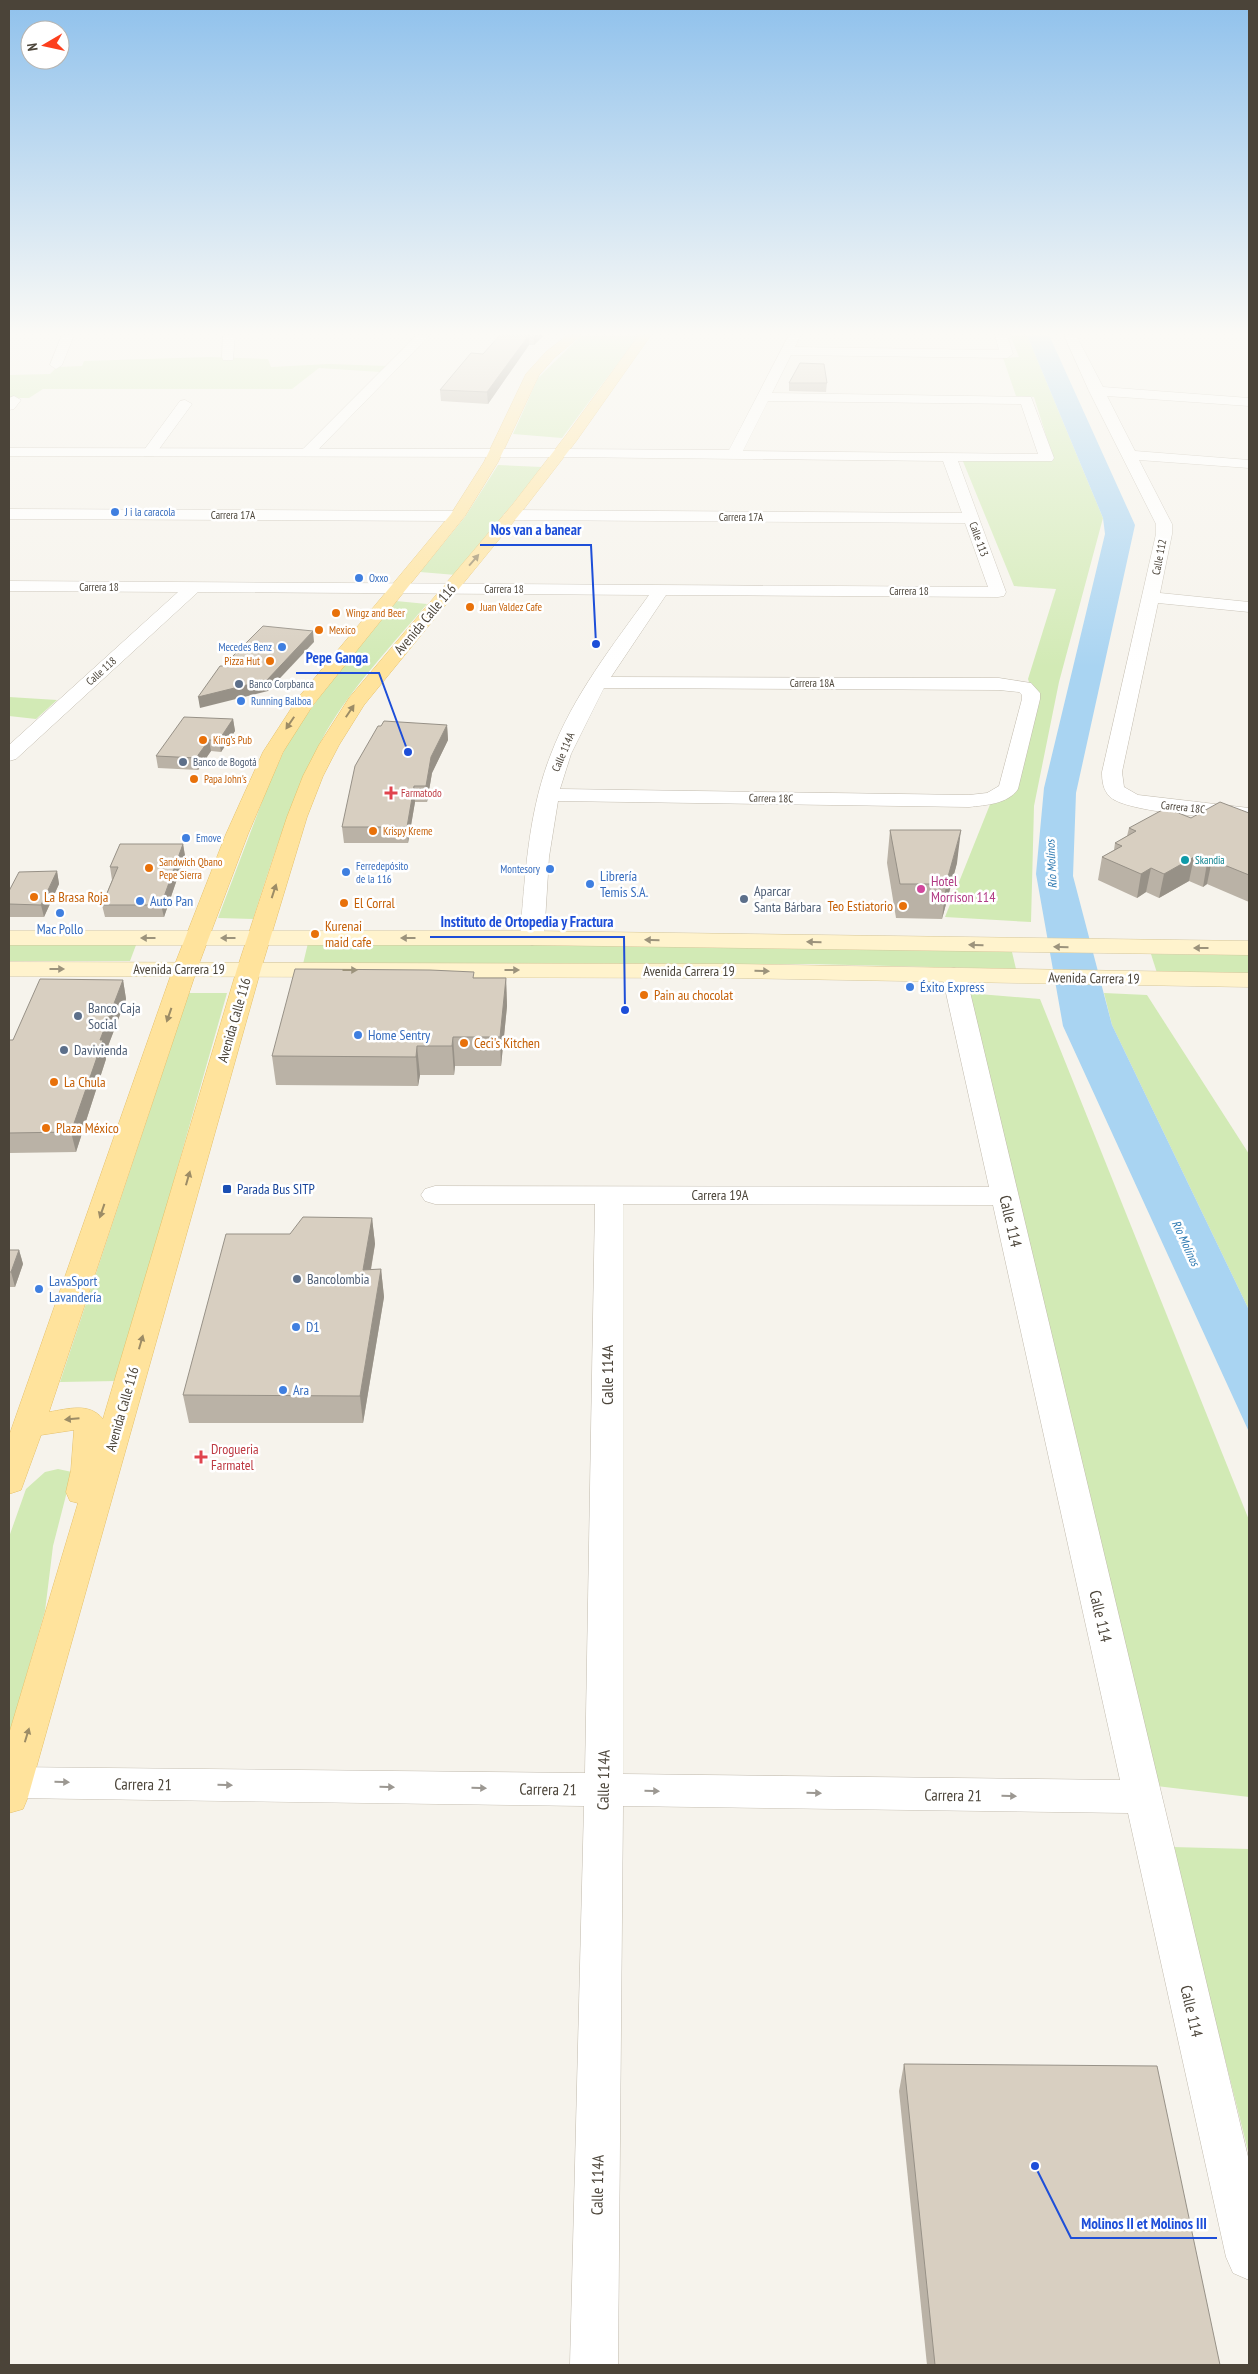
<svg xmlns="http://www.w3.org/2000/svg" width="1258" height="2374" viewBox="0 0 1258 2374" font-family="'PT Sans Narrow',sans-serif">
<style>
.green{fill:#d2eab5}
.water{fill:#a9d4f2}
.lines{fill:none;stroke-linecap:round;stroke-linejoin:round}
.minor-casing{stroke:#c2bbae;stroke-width:1}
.tertiary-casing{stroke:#c2bbae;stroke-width:1}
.secondary-casing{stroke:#d6c79b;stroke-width:1}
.primary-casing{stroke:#e6c16a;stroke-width:1}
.minor{fill:#fff;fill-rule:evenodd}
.tertiary{fill:#fff;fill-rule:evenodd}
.secondary{fill:#fff3cd;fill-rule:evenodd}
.primary{fill:#ffe39c;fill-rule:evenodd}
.wall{fill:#bab2a6}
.shaded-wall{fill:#979187}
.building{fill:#d8cfc1;stroke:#979187}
.oneway{fill:#9c8c66}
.oneway2{fill:#9c937c}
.oneway3{fill:#9c9892}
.shop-dot{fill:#3f7fe0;stroke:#fff;stroke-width:2}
.food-dot{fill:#e8710a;stroke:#fff;stroke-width:2}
.service-dot{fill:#5c6f8a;stroke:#fff;stroke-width:2}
.health-dot{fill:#e0444e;stroke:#fff;stroke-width:2}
.culture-dot{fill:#0f9aa8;stroke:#fff;stroke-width:2}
.hotel-dot{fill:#d1479c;stroke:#fff;stroke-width:2}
.transit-dot{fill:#1a4fb4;stroke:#fff;stroke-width:2}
.labels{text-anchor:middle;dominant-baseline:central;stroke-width:5;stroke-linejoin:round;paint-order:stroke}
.far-shop-label{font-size:11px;fill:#366cbe;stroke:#fff;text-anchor:start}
.far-street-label{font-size:11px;fill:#4b4439;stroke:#fff}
.far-food-label{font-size:11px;fill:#c56008;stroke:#fff;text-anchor:start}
.far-service-label{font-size:11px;fill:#4e5e75;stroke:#fff;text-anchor:start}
.far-health-label{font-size:11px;fill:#be3a42;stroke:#fff;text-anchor:start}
.far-culture-label{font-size:11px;fill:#0d838f;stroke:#fff;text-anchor:start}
.far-water-label{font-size:12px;font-style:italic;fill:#2e7ab2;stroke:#fff}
.street-label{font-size:14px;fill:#4b4439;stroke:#fff}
.shop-label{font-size:14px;fill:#366cbe;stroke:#fff;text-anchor:start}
.hotel-label{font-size:14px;fill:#b23c85;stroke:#fff;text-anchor:start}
.service-label{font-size:14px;fill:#4e5e75;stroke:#fff;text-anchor:start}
.food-label{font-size:14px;fill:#c56008;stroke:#fff;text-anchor:start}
.transit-label{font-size:14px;fill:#164399;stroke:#fff;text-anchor:start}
.health-label{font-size:14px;fill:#be3a42;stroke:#fff;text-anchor:start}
.near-street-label{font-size:16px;fill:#4b4439;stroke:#fff}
.leader{fill:none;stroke:#1d4ed8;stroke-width:2}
.callout-dot{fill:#1d4ed8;stroke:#fff;stroke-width:2}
.callout-label{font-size:15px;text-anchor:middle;font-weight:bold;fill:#1d4ed8;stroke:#fff;stroke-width:5;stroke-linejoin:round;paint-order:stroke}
</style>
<rect width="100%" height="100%" fill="#f6f3ec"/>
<g class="green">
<polygon points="582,335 639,335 562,438 513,434 538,378"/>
<polygon points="1010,335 1027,335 1103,518 1059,682 1034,806 1031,922 945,917 991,802 1014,794 1033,695 1028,679 1056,589 1014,586 962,459 1053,458 1034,397 1016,396 1003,358 1019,357"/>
<polygon points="209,357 268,359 271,367 329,364 387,366 380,372 319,368 292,389 43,389 29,398 9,398 9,375 50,374 57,367 82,366 84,361"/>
<polygon points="498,465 542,467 456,575 420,572 465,517"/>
<path d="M 396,601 L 427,604 C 392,645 353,686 326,732 C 293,791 274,855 253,919 L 218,918 L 268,786 L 289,740 L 318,699 Z"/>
<polygon points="9,697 57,700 36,719 9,716"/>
<polygon points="308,943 865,948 1012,952 1016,969 810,964 303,964"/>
<polygon points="9,944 136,945 130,961 9,961"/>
<polygon points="1151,954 1249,955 1249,973 1157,973"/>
<polygon points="189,993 227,993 117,1381 60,1382"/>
<polygon points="967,993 1040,999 1249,1520 1249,1797 1148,1785"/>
<polygon points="1104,993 1147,995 1249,1154 1249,1310 1112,1025"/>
<polygon points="58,1469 72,1472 53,1546 45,1611 9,1735 9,1537 26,1489 45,1472"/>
<polygon points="1172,1847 1249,1849 1249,2155"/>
</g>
<polygon class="water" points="1027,335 1049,335 1135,525 1076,793 1073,876 1112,1025 1249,1310 1249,1432 1063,1026 1036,874 1044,788 1105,534 1103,518"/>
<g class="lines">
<defs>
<g id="minor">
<polygon points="62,335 74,335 62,365 56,369 50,365"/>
<polygon points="223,335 235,335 233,360 223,360 222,357"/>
<polygon points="417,335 430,335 312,456 302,456 300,453 302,450"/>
<path d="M 789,335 L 800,336 L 795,347 L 999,350 L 995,335 L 1007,335 L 1013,354 L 1007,358 L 791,355 L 772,393 L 1031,397 L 1054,458 L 1052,461 L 958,461 L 1006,592 L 1004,596 L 998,597 L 666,595 L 611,677 L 999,678 L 1031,683 L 1040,693 L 1040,699 L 1018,789 C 1008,804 986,805 969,807 L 558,801 L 549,857 L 544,938 L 540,943 L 532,945 L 524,943 L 520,938 C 525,877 528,812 551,754 C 573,696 613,645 649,595 L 198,592 L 16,759 L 9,761 L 9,745 L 178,592 L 9,591 L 9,581 L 988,587 L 965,523 L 511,520 L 503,515 L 511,510 L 962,513 L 943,461 L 559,457 L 552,453 L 559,449 L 729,450 ZM 768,401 L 1021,404 L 1038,454 L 743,451 ZM 604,688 L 999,690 L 1019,692 L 1022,695 L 1022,699 L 999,786 L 987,793 L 969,795 L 560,789 L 571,754 Z"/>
<path d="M 1064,335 L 1076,335 L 1103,387 L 1249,398 L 1249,406 L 1107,396 L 1135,451 L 1249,460 L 1249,468 L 1139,460 L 1172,524 L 1172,534 L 1160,593 L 1249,602 L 1249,612 L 1158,603 L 1122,772 L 1124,787 L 1138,795 L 1249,808 L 1249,820 C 1222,818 1128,813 1110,797 C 1103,790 1102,781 1102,772 L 1156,534 L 1156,524 L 1089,391 Z"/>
<polygon points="14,396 21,400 14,409 9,410 9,398"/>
<polygon points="185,400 192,404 154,456 144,456 142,453 144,450 180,401"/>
<polygon points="9,509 457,511 465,516 457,521 9,519"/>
<path d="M 954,968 L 962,970 L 966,975 L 1249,2161 L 1249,2280 L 1233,2273 L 1226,2257 L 1128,1813 L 623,1806 L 618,2365 L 570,2365 L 584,1806 L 13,1798 L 9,1797 L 9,1767 L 585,1773 L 595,1204 L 435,1204 L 425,1201 L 421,1195 L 425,1189 L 435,1186 L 989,1187 L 942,975 L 946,970 ZM 623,1204 L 993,1205 L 1120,1780 L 623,1774 Z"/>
</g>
<polygon id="tertiary" points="9,448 559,449 566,453 559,457 9,456"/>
<g id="secondary">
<polygon points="9,931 532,931 1249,941 1249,955 532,945 9,945"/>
<polygon points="9,962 733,964 1249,973 1249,987 733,978 9,976"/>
</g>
<path id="primary" d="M 568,335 L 581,335 L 554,358 L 539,375 L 498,462 L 465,516 L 313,705 L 283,752 L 248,834 L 197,969 L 49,1412 C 68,1409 89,1402 103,1419 L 237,969 L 287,817 L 303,776 L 319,745 L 349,698 L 513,504 L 567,434 L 639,335 L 651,335 L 577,440 L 523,510 L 364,705 L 339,745 L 323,776 L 307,817 L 261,969 L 28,1797 L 23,1809 L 9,1813 L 9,1734 L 78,1503 L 70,1501 L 66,1492 L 71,1470 L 74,1430 L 41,1435 L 21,1490 L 9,1494 L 9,1436 L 173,969 L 226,834 L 263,752 L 298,698 L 451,514 L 484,462 L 526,374 L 546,352 Z"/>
</defs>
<use href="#minor" class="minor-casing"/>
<use href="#tertiary" class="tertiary-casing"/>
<use href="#secondary" class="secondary-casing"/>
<use href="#primary" class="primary-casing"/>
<use href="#minor" class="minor"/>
<use href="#tertiary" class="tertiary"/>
<use href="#secondary" class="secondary"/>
<use href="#primary" class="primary"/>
</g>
<g class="wall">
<polygon points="500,335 544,335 534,345 529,345 488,404 441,401 440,390 483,354"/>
<polygon points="789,383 827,383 826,392 789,391"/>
<polygon points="233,719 235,731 221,752 211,751 198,770 158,768 156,756"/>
<polygon points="447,725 448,740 432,773 427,802 415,802 408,843 344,843 342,827"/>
<polygon points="1249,813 1249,902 1207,884 1203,887 1189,881 1159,898 1146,892 1137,898 1098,880 1102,857 1114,850 1115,843 1127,836 1129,828 1191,818"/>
<polygon points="890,830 957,863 942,919 896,918 887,863"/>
<polygon points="183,844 185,856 164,917 105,917 102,905 112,880 110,867"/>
<polygon points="57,871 59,884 44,917 9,917 9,891"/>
<polygon points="474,978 506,978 507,1006 501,1066 455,1066 454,1075 420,1075 418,1086 276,1085 272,1056"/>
<polygon points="123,980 126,999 105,1054 106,1059 76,1152 9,1153 9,1040 13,1040"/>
<polygon points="372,1218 375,1244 371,1270 381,1269 384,1297 363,1423 189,1423 183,1395 290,1234"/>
<polygon points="9,1250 19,1250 23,1264 15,1287 9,1287"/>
<polygon points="904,2064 1220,2365 927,2365 899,2091"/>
</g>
<g class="shaded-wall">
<polygon points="529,335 529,345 488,404 487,392"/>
<polygon points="534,335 544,335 534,345"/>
<polygon points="313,631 314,642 268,691 200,708 198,697"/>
<polygon points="233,719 235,731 221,752 219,740"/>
<polygon points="447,725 448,740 432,773 427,802 426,786 431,757"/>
<polygon points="209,740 211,751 198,770 196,758"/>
<polygon points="414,786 415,802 408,843 407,827"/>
<polygon points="961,830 957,863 942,919 946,884"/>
<polygon points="183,844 185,856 164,917 161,905"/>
<polygon points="1194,857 1189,881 1159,898 1164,874"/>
<polygon points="1212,860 1207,884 1203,887 1207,863"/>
<polygon points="1151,868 1146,892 1137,898 1141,874"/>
<polygon points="57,871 59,884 44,917 41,905"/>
<polygon points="506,978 507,1006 501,1066 500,1037"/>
<polygon points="123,980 126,999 105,1054 106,1059 76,1152 71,1132 100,1040"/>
<polygon points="453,1037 455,1066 454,1075 452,1046"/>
<polygon points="417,1046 420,1075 418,1086 416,1057"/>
<polygon points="372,1218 375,1244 366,1297 363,1270"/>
<polygon points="19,1250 23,1264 15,1287 11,1272"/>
<polygon points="381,1269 384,1297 363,1423 360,1396"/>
</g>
<g class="building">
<polygon points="500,335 529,335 487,392 440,390 471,353 483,354"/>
<polygon points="800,363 824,364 827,383 789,383"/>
<polygon points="263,626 313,631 267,680 198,697 220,666 223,666"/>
<polygon points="184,717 233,719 219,740 209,740 196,758 156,756"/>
<polygon points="384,721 447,725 431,757 426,786 414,786 407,827 342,827 355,766 378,726 381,726"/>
<polygon points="1220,802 1249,813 1249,875 1212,860 1207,863 1194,857 1164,874 1151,868 1141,874 1102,857 1122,846 1115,843 1136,831 1129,828 1166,808 1191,818"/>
<polygon points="890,830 961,830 946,884 900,884"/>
<polygon points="120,844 183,844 161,905 102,905 118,867 110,867"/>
<polygon points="57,871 41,905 9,904 9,891 19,872"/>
<polygon points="295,969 430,970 474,972 473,978 506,978 500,1037 453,1037 452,1046 417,1046 416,1057 272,1056"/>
<polygon points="40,979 123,980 100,1040 103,1040 71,1132 9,1133 9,1040 13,1040"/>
<polygon points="303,1217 372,1218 363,1270 381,1269 360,1396 183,1395 226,1234 290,1234"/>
<polygon points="9,1250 19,1250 11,1272 9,1272"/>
<polygon points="904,2064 1157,2066 1220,2365 935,2365"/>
</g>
<defs><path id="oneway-solid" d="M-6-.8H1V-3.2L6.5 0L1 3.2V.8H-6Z" transform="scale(1.25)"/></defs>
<g class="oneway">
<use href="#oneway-solid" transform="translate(474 560) rotate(-49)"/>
<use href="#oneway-solid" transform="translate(350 711) rotate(-56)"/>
<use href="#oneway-solid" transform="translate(290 723) rotate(124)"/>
<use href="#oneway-solid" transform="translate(274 891) rotate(-72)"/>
<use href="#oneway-solid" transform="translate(169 1015) rotate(109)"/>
<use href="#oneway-solid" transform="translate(188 1178) rotate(-74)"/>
<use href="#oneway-solid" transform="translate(102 1211) rotate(109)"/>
<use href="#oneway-solid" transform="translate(141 1342) rotate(-74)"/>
<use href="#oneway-solid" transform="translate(72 1419) rotate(175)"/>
<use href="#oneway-solid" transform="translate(27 1735) rotate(-73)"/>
</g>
<g class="oneway2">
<use href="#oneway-solid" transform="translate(148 938) rotate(-180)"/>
<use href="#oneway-solid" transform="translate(228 938) rotate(-180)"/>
<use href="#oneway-solid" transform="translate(408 938) rotate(-180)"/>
<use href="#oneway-solid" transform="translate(652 940) rotate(-179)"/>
<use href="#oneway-solid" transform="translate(814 942) rotate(-179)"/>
<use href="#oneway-solid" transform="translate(976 945) rotate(-178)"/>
<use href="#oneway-solid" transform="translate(1061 947) rotate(-179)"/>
<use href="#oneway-solid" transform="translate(1201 948) rotate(-180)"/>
<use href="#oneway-solid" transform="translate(57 969)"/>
<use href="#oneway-solid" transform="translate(350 970)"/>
<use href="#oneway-solid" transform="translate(512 970)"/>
<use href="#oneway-solid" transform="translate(762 971) rotate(1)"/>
</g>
<g class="oneway3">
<use href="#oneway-solid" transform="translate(62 1782) rotate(1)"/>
<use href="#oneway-solid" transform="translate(225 1785) rotate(1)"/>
<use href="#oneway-solid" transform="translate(387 1787) rotate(1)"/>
<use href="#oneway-solid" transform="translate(479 1788) rotate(1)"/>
<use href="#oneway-solid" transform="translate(652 1791) rotate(1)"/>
<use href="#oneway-solid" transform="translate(814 1793) rotate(1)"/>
<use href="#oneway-solid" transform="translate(1009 1796) rotate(1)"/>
</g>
<linearGradient id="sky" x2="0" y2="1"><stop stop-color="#8fc1ec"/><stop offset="0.5" stop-color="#fbfaf6"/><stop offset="1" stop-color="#fbfaf6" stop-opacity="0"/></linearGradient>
<rect width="1258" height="667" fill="url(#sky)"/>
<g class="shop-dot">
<circle cx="115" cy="512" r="5"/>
<circle cx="359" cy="578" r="5"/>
<circle cx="282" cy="647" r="5"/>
<circle cx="241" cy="701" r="5"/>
<circle cx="186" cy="838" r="5"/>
<circle cx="550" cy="869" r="5"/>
<circle cx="346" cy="872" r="5"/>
<circle cx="590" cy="884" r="5"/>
<circle cx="140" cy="901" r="5"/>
<circle cx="60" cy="913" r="5"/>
<circle cx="910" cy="987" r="5"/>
<circle cx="358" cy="1035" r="5"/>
<circle cx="39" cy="1289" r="5"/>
<circle cx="296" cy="1327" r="5"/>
<circle cx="283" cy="1390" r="5"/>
</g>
<g class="food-dot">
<circle cx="470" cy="607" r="5"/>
<circle cx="336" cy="613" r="5"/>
<circle cx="319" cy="630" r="5"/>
<circle cx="270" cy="661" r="5"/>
<circle cx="203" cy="740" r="5"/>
<circle cx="194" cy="779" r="5"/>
<circle cx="373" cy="831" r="5"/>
<circle cx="149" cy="868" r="5"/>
<circle cx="34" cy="897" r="5"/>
<circle cx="344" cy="903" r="5"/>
<circle cx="903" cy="906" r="5"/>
<circle cx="315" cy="934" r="5"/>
<circle cx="644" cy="995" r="5"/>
<circle cx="464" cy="1043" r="5"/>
<circle cx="54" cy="1082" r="5"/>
<circle cx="46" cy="1128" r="5"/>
</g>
<g class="service-dot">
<circle cx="239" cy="684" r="5"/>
<circle cx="183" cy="762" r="5"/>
<circle cx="744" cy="899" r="5"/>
<circle cx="78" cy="1016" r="5"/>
<circle cx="64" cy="1050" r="5"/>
<circle cx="297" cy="1279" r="5"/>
</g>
<g class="health-dot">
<path d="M388.5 785.5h5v5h5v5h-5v5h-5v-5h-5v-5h5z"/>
<path d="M198.5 1449.5h5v5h5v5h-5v5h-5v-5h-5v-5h5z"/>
</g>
<circle class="culture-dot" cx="1185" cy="860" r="5"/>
<circle class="hotel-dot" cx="921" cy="889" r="5"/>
<rect class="transit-dot" x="222" y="1184" width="10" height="10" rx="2.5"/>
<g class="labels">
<g class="far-shop-label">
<text x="125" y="512">J i la caracola</text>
<text x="369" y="578">Oxxo</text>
<text x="272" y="647" text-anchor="end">Mecedes Benz</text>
<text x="251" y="701">Running Balboa</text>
<text x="196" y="838">Emove</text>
<text x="356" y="866">Ferredepósito<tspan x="356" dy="13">de la 116</tspan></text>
<text x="540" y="869" text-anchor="end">Montesory</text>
</g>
<g class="far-street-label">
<text x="233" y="515">Carrera 17A</text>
<text x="741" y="517">Carrera 17A</text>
<text transform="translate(979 539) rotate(70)">Calle 113</text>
<text transform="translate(1159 557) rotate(-79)">Calle 112</text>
<text x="99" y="587">Carrera 18</text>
<text x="504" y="589">Carrera 18</text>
<text x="909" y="591">Carrera 18</text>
<text transform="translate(101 671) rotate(-42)">Calle 118</text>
<text x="812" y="683">Carrera 18A</text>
<text transform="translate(563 752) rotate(-67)">Calle 114A</text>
<text transform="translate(771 798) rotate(1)">Carrera 18C</text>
<text transform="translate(1183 807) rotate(6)">Carrera 18C</text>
</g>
<g class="far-food-label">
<text x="480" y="607">Juan Valdez Cafe</text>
<text x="346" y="613">Wingz and Beer</text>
<text x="329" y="630">Mexico</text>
<text x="260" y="661" text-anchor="end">Pizza Hut</text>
<text x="213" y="740">King's Pub</text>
<text x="204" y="779">Papa John's</text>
<text x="383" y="831">Krispy Kreme</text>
<text x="159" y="862">Sandwich Qbano<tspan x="159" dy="13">Pepe Sierra</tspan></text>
</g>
<g class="far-service-label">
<text x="249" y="684">Banco Corpbanca</text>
<text x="193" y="762">Banco de Bogotá</text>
</g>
<g class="far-health-label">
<text x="401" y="793">Farmatodo</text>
</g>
<g class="far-culture-label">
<text x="1195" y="860">Skandia</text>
</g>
<g class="far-water-label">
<text transform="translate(1051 864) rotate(-93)">Río Molinos</text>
<text transform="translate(1186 1243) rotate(65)">Río Molinos</text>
</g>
<g class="street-label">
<text transform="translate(425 619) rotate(-50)">Avenida Calle 116</text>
<text x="179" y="969">Avenida Carrera 19</text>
<text x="689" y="971">Avenida Carrera 19</text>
<text transform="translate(1094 978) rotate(1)">Avenida Carrera 19</text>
<text transform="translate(234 1020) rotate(-74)">Avenida Calle 116</text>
<text x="720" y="1195">Carrera 19A</text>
<text transform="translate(122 1409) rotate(-74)">Avenida Calle 116</text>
</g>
<g class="shop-label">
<text x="600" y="876">Librería<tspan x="600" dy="16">Temis S.A.</tspan></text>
<text x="150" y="901">Auto Pan</text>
<text x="60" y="929" text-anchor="middle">Mac Pollo</text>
<text x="920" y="987">Éxito Express</text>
<text x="368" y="1035">Home Sentry</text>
<text x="49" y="1281">LavaSport<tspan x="49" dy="16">Lavandería</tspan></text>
<text x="306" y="1327">D1</text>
<text x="293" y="1390">Ara</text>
</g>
<g class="hotel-label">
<text x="931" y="881">Hotel<tspan x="931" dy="16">Morrison 114</tspan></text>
</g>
<g class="service-label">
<text x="754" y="891">Aparcar<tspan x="754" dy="16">Santa Bárbara</tspan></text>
<text x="88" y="1008">Banco Caja<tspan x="88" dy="16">Social</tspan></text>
<text x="74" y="1050">Davivienda</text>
<text x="307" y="1279">Bancolombia</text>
</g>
<g class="food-label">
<text x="44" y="897">La Brasa Roja</text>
<text x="354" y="903">El Corral</text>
<text x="893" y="906" text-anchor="end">Teo Estiatorio</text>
<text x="325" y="926">Kurenai<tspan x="325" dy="16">maid cafe</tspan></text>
<text x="654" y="995">Pain au chocolat</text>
<text x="474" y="1043">Ceci's Kitchen</text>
<text x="64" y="1082">La Chula</text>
<text x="56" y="1128">Plaza México</text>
</g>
<g class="transit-label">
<text x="237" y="1189">Parada Bus SITP</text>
</g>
<g class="health-label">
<text x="211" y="1449">Drogueria<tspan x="211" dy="16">Farmatel</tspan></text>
</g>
<g class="near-street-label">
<text transform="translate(1011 1221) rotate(77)">Calle 114</text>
<text transform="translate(607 1375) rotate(-90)">Calle 114A</text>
<text transform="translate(1101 1616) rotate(77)">Calle 114</text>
<text transform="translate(603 1780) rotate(-89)">Calle 114A</text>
<text transform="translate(143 1784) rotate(1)">Carrera 21</text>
<text transform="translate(548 1789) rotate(1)">Carrera 21</text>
<text transform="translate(953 1795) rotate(1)">Carrera 21</text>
<text transform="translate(1192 2011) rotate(77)">Calle 114</text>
<text transform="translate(597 2185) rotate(-89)">Calle 114A</text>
</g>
</g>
<path class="leader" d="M596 644L591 545H480M408 752L379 673H296M625 1010L624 937H430M1035 2166L1071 2238H1217"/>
<g class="callout-dot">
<circle cx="596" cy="644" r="5"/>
<circle cx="408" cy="752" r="5"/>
<circle cx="625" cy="1010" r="5"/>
<circle cx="1035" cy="2166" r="5"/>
</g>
<g class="callout-label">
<text x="536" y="535">Nos van a banear</text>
<text x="337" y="663">Pepe Ganga</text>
<text x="527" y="927">Instituto de Ortopedia y Fractura</text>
<text x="1144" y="2229">Molinos II et Molinos III</text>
</g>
<rect width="1258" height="2374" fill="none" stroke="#4b4439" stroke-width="20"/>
<g transform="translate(45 45) rotate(261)"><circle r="24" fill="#ffffff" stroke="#b7b4b0"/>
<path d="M0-4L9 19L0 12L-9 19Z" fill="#fc3f1d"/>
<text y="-8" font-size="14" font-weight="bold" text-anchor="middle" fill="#4b4439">N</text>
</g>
</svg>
